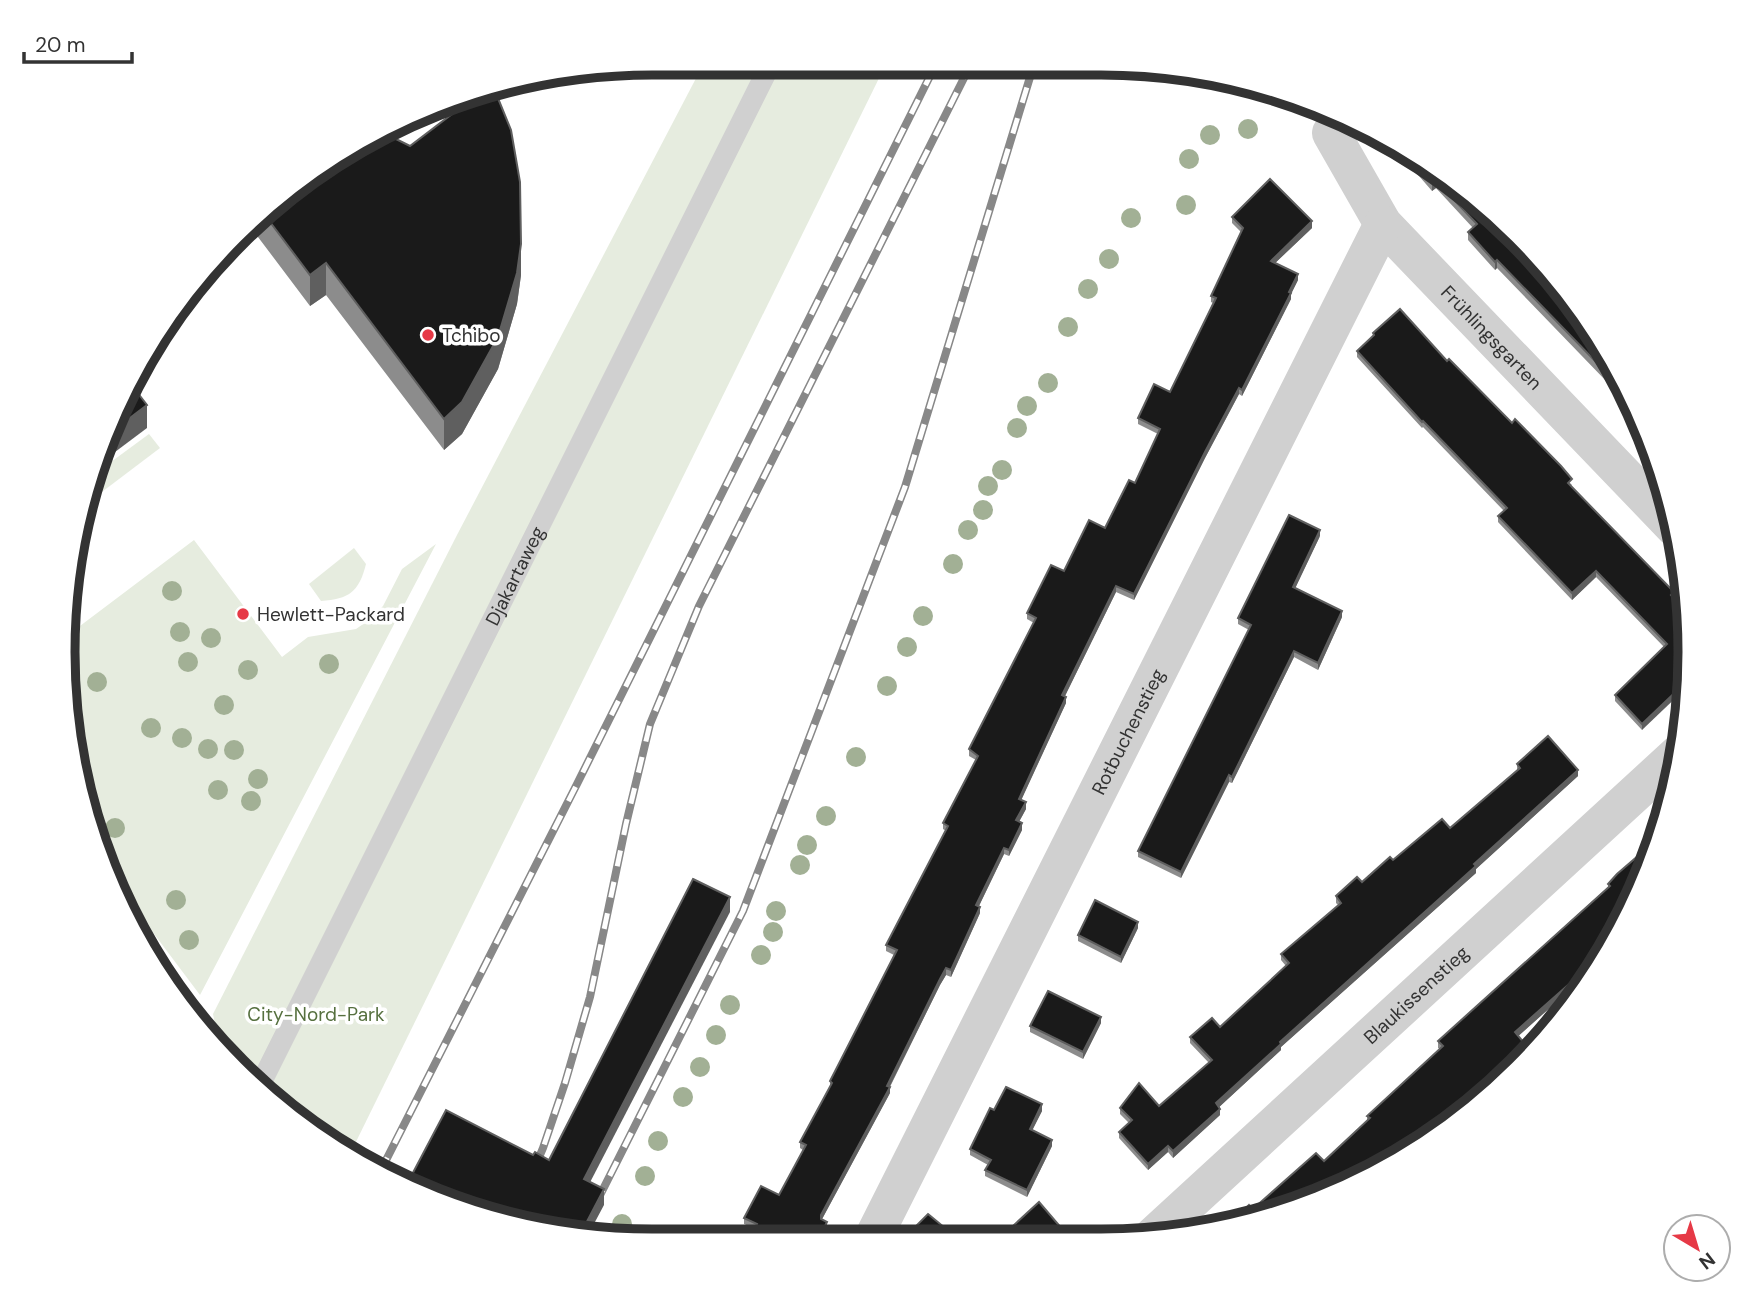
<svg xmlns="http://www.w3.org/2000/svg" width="1753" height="1304" viewBox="0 0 1753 1304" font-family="'DM Sans',sans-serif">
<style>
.green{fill:#e6ecdf}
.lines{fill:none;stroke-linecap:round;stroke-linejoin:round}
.service{stroke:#d0d0d0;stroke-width:21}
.minor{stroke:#d0d0d0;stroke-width:38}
.rail-casing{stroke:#888;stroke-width:8}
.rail{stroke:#fff;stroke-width:5;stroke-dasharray:16;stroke-linecap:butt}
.tree{fill:#a2b095}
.wall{fill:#8c8c8c}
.shaded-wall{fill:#5f5f5f}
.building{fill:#1a1a1a;stroke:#5f5f5f;stroke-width:2}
.poi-dot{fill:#e63946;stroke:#fff;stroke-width:2.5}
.labels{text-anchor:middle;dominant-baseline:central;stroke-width:7;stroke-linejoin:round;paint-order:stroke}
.poi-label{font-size:19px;fill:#333;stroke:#fff;text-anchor:start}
.street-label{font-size:19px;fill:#333;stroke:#fff}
.park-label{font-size:19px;fill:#56703f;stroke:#fff}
.rim{fill:none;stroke:#333;stroke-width:9}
</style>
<rect width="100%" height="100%" fill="#fff"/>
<g class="green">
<polygon points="704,63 886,64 349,1156 264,1095 220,1049 213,1014 457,535"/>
<polygon points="149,434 160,448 86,504 96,473"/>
<polygon points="194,540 282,657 308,637 356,629 369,620 383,606 402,569 436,544 200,995 118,886 94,842 64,691 68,635"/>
<path d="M 354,548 L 366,564 C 359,592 349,599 321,601 L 309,584 Z"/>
</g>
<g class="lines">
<path class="service" id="s1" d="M 258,1089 L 771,63"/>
<g class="minor">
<path id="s2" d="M 1341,123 L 1331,133 L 1383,224 L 1675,528"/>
<path id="s3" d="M 1153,1236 L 1679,753"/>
<path id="s4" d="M 873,1238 L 1383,224"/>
</g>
<defs>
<g id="rail">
<polyline points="380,1172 577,784 936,64"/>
<polyline points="532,1174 543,1148 565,1083 590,997 626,824 650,724 699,606 971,64"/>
<polyline points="581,1233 743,911 905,487 1034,64"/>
</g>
</defs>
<use href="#rail" class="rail-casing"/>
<use href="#rail" class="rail"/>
</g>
<g class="tree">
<circle cx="1248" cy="129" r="10"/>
<circle cx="1210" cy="135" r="10"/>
<circle cx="1189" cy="159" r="10"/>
<circle cx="1186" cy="205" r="10"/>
<circle cx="1131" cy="218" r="10"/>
<circle cx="1109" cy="259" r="10"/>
<circle cx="1088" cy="289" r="10"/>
<circle cx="1068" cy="327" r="10"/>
<circle cx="1048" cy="383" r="10"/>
<circle cx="1027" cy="406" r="10"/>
<circle cx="1017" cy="428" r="10"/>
<circle cx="1002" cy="470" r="10"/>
<circle cx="988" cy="486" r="10"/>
<circle cx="983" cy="510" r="10"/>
<circle cx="968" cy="530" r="10"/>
<circle cx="953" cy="564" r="10"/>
<circle cx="172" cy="591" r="10"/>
<circle cx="923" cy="616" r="10"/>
<circle cx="180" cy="632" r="10"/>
<circle cx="211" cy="638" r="10"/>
<circle cx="907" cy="647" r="10"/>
<circle cx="188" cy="662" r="10"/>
<circle cx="329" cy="664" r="10"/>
<circle cx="248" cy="670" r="10"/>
<circle cx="97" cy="682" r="10"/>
<circle cx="887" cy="686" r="10"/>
<circle cx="224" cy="705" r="10"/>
<circle cx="151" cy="728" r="10"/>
<circle cx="182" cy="738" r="10"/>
<circle cx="208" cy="749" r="10"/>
<circle cx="234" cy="750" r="10"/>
<circle cx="856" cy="757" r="10"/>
<circle cx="258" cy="779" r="10"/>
<circle cx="218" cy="790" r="10"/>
<circle cx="251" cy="801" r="10"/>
<circle cx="826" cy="816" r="10"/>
<circle cx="115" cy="828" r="10"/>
<circle cx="807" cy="845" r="10"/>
<circle cx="800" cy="865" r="10"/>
<circle cx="176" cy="900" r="10"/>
<circle cx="776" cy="911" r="10"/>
<circle cx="773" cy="932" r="10"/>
<circle cx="189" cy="940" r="10"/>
<circle cx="761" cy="955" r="10"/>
<circle cx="730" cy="1005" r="10"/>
<circle cx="716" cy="1035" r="10"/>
<circle cx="700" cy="1067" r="10"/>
<circle cx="683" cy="1097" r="10"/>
<circle cx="658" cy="1141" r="10"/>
<circle cx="645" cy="1176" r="10"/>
<circle cx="622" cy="1224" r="10"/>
</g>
<g class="wall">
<polygon points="357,142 521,275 517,304 498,369 462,434 444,450 326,295 310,306 249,225"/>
<polygon points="1393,146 1429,162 1629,392 1637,413 1497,268 1495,270 1468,240 1468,232 1473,228 1436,188 1432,191"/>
<polygon points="1232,217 1312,228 1275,263 1298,280 1291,294 1291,299 1242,396 1239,394 1205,458 1134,600 1116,592 1065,696 1066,703 1021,800 1026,809 1019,822 1022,830 1009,856 1004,854 979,906 980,913 951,977 946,975 940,985 890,1087 890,1093 822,1219 827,1228 822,1238 750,1239 755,1229 744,1224 744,1218 779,1195 803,1150 800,1148 800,1142 830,1087 830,1081 894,955 886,951 886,945 946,831 943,829 943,823 976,760 969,756 969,749 1034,623 1027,619 1027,613 1064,571 1105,528 1135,483 1158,434 1138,424 1138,418 1170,392 1213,303 1211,302 1211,296 1241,232 1232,223"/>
<polygon points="1373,333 1447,361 1572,485 1571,486 1689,614 1642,730 1615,701 1615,695 1664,647 1596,577 1572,600 1498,522 1498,516 1504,511 1423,427 1422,428 1357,357 1357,351 1373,337"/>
<polygon points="1320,536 1295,588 1342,617 1318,670 1294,657 1232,783 1229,782 1181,878 1138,857 1138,851 1249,630 1238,624 1238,618"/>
<polygon points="1517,764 1578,776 1476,869 1476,873 1281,1047 1281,1050 1219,1107 1220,1115 1173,1158 1168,1152 1148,1170 1119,1138 1119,1132 1129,1123 1120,1114 1120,1108 1159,1106 1209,1063 1190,1043 1190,1037 1220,1027 1286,966 1281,960 1281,954 1338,905 1336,903 1336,896 1362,882 1393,860 1450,828 1517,770"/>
<polygon points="1617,874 1611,947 1599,964 1518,1036 1525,1050 1454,1116 1454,1121 1326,1196 1253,1209 1324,1161 1367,1121 1367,1116 1440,1049 1438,1048 1438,1041 1608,887 1608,884"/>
<polygon points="1138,928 1121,963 1078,941 1078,935"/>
<polygon points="1101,1023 1083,1059 1030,1032 1030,1026"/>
<polygon points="994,1110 1042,1111 1032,1130 1052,1146 1027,1197 985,1176 985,1170 988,1165 970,1155 970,1149"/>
<polygon points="917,1225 956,1237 922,1238 917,1232"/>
</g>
<g class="shaded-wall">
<polygon points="1436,181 1436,188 1432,191 1432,183"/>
<polygon points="1312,221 1312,228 1271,267 1271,261"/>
<polygon points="521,244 521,275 517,304 498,369 462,434 444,450 444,419"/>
<polygon points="1497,260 1497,268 1495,270 1495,262"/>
<polygon points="326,263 326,295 310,306 310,275"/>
<polygon points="1298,274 1298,280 1291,294 1291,299 1242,396 1242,390"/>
<polygon points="1239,388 1239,394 1205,458 1134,600 1134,594 1205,452"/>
<polygon points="147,405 147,428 99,464 110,433"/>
<polygon points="1320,530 1320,536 1293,593 1293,587"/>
<polygon points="1596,571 1596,577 1572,600 1572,593"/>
<polygon points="1116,586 1116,592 1062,702 1062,695"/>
<polygon points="1342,611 1342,617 1318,670 1318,663"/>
<polygon points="1294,651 1294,657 1232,783 1232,777"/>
<polygon points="1686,682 1686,688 1642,730 1642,724"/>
<polygon points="1066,697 1066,703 1019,805 1019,799"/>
<polygon points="1578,770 1578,776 1476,869 1476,873 1281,1047 1281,1050 1216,1110 1216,1103 1280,1042"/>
<polygon points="1229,775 1229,782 1181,878 1181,872"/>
<polygon points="1026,802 1026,809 1016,827 1016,820"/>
<polygon points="1022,823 1022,830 1009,856 1009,850"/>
<polygon points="1004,848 1004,854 976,912 976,905"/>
<polygon points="730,897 730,912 584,1194 584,1179"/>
<polygon points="980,907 980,913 951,977 951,970"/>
<polygon points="1138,922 1138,928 1121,963 1121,957"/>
<polygon points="1611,947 1599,964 1515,1039 1515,1032"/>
<polygon points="946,968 946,975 940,985 887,1092 887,1086 940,979"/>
<polygon points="1101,1017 1101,1023 1083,1059 1083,1052"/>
<polygon points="1525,1044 1525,1050 1454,1116 1454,1121 1443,1129 1443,1125 1451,1112"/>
<polygon points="890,1087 890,1093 821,1221 821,1215"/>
<polygon points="1042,1104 1042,1111 1030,1135 1030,1129"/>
<polygon points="1220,1109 1220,1115 1173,1158 1173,1151"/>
<polygon points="1052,1140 1052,1146 1027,1197 1027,1190"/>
<polygon points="1168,1146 1168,1152 1148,1170 1148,1164"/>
<polygon points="1387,1157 1387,1161 1373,1169"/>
<polygon points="604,1189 604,1205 588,1235 581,1233"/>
<polygon points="827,1222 827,1228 822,1238 819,1238"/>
</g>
<g class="building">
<polygon points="493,86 511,130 520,182 521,244 517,273 498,337 462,402 444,419 326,263 310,275 264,214 357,142 380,133 386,134 410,146 485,89"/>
<polygon points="1404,151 1429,162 1569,294 1629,392 1633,400 1497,260 1495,262 1468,232 1477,224 1436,181 1432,183"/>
<polygon points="1270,179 1312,221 1271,261 1298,274 1289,292 1291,293 1242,390 1239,388 1205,452 1134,594 1116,586 1062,695 1066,697 1019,799 1026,802 1016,820 1022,823 1009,850 1004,848 976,905 980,907 951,970 946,968 940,979 887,1086 890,1087 821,1215 821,1219 827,1222 819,1238 750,1239 757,1224 744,1218 761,1186 779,1195 806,1145 800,1142 832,1083 830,1081 897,950 886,945 948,826 943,823 978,756 969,749 1036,618 1027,613 1051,565 1064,571 1089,520 1105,528 1129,480 1135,483 1160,429 1138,418 1154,384 1170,392 1216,298 1211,296 1243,228 1232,217"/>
<polygon points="1400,309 1447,361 1449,359 1512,423 1515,419 1561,466 1572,479 1568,483 1674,592 1671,595 1689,614 1686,682 1642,724 1615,695 1667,644 1596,571 1572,593 1498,516 1507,508 1423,421 1422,422 1357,351 1374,335 1373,333"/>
<polygon points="130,383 147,405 110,433 124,391"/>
<polygon points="1289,515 1320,530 1293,587 1342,611 1318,663 1294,651 1232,777 1229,775 1181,872 1138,851 1251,625 1238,618"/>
<polygon points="1548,736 1578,770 1474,864 1476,866 1280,1042 1281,1044 1216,1103 1220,1109 1173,1151 1168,1146 1148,1164 1119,1132 1132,1120 1120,1108 1139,1083 1159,1106 1212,1060 1190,1037 1212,1018 1220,1027 1289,963 1281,954 1341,903 1336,896 1357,877 1362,882 1390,857 1393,860 1442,819 1450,828 1520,768 1517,764"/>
<polygon points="1660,837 1659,842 1611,947 1515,1032 1525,1044 1451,1112 1454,1115 1443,1125 1445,1128 1389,1160 1387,1157 1373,1169 1326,1196 1232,1222 1249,1205 1253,1209 1316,1153 1324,1161 1370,1118 1367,1116 1443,1046 1438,1041 1610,886 1608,884 1617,874"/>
<polygon points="693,879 730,897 584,1179 604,1189 581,1233 463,1210 407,1184 446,1110 533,1155 535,1152 549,1160"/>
<polygon points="1095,900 1138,922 1121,957 1078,935"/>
<polygon points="1048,991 1101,1017 1083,1052 1030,1026"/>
<polygon points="1006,1087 1042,1104 1030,1129 1052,1140 1027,1190 985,1170 991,1160 970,1149 990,1108 994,1110"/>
<polygon points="1039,1202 1069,1237 1001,1237"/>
<polygon points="928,1214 956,1237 927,1238 917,1225"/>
</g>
<g class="poi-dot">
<circle cx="428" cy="335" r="7"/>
<circle cx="243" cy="614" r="7"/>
</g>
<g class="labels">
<g class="poi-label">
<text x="442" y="335">Tchibo</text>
<text x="257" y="614">Hewlett-Packard</text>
</g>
<g class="street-label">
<text stroke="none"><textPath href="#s2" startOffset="276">Frühlingsgarten</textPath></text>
<text stroke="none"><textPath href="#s1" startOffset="574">Djakartaweg</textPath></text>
<text stroke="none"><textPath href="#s4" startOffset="567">Rotbuchenstieg</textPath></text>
<text stroke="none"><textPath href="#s3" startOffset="357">Blaukissenstieg</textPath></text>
</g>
<g class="park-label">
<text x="316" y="1014">City-Nord-Park</text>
</g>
</g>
<path d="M0 0H1753V1304H0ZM652 75H1101A577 577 0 0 1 1678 652V652A577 577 0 0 1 1101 1229H652A577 577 0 0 1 75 652V652A577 577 0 0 1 652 75Z" fill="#fff" fill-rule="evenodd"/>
<path class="rim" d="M652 75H1101A577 577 0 0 1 1678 652V652A577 577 0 0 1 1101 1229H652A577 577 0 0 1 75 652V652A577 577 0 0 1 652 75Z"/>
<g transform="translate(1697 1248) rotate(142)"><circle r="33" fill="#ffffff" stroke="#adadad" stroke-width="2"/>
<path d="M0-5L12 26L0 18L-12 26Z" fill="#e63946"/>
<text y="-10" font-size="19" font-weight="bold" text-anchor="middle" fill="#333333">N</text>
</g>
<path d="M24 52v10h108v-10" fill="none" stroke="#333333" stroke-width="3.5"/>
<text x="35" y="52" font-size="21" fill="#333333" stroke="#ffffff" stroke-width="5" paint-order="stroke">20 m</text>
</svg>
